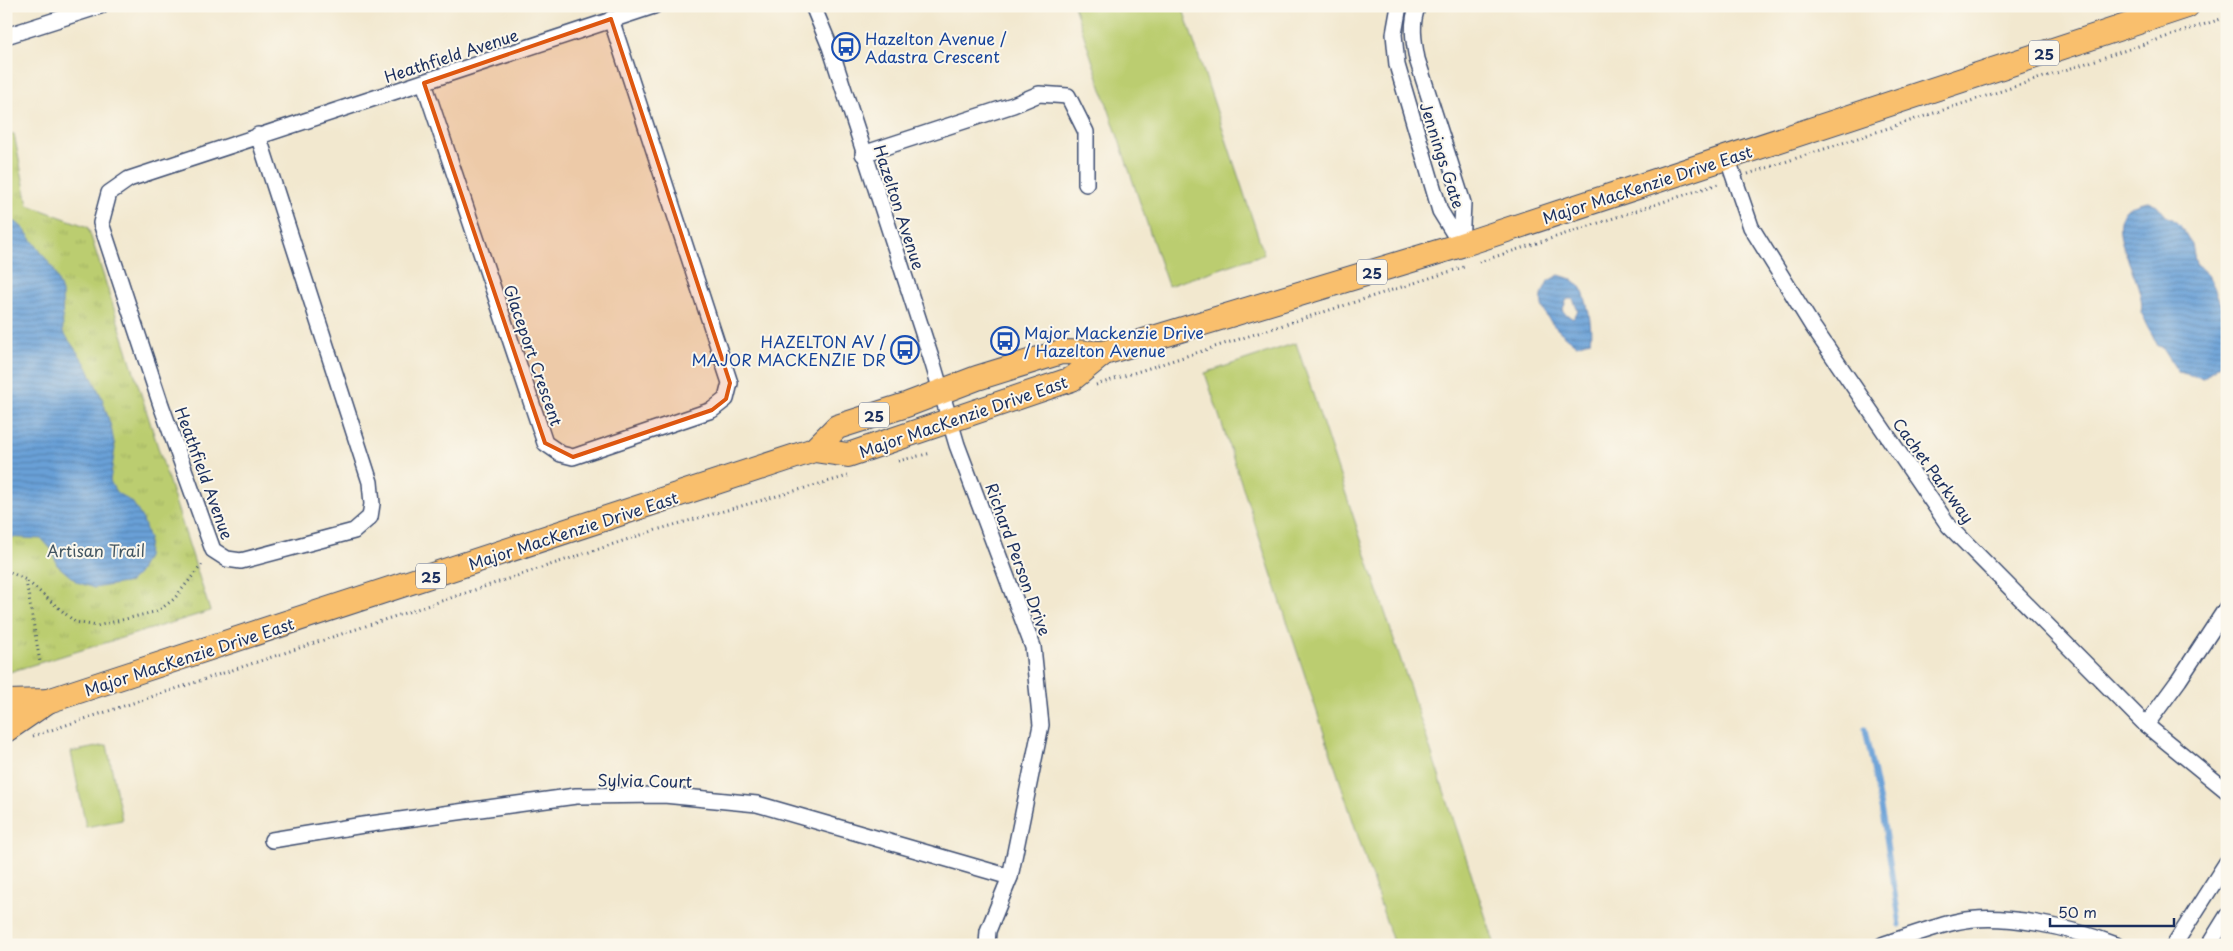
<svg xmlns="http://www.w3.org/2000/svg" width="2233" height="951" viewBox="0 0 2233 951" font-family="'Playpen Sans',sans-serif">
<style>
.grass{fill:#bbcd70;stroke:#6b7e67}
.park{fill:url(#park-tufts);stroke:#6b7e67}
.water{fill:url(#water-rules);stroke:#42689a;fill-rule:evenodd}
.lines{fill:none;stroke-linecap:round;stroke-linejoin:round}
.stream{stroke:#69a0d7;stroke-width:5}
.street-casing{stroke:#3b4b6f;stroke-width:18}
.primary-casing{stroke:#3b4b6f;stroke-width:26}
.path{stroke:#3b4b6f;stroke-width:3;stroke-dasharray:1 4;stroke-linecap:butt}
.street{stroke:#fff;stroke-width:15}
.primary{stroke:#f9bf6d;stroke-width:24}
.marked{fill:#de5710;fill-opacity:0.2;stroke:#de5710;stroke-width:4;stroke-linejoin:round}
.labels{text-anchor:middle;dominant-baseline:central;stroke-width:4;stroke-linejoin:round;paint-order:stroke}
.shield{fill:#fbf7ec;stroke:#5e6b89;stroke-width:1}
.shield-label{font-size:15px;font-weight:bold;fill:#1b2f5e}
.transit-label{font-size:16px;fill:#164399;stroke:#fbf7ec;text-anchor:start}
.street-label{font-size:16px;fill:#1b2f5e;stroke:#fbf7ec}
.park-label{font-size:16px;fill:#435662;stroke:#fbf7ec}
</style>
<defs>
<pattern id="park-tufts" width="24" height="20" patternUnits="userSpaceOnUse" patternTransform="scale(1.25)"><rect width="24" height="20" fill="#bbcd70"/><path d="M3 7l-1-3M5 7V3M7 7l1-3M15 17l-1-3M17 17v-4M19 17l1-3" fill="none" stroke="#a0b063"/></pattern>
<pattern id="water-rules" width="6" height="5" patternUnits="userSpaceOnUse" patternTransform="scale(1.25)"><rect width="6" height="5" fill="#69a0d7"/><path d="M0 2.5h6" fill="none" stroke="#5683b2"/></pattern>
</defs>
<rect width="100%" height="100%" fill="#fbf7ec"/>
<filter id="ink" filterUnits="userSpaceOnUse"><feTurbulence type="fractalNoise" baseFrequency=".02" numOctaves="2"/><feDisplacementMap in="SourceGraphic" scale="10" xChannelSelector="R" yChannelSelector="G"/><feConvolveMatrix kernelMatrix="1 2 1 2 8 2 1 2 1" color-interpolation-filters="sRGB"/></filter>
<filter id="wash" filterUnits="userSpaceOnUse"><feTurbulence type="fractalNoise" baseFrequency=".0096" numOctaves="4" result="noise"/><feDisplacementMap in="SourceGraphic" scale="20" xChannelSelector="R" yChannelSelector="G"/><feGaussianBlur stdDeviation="1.12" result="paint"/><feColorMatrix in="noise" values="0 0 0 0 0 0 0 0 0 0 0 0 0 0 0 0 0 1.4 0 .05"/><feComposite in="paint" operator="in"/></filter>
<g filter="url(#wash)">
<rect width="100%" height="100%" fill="#f2e8cf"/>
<g class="grass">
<polygon points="1074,6 1182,6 1264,254 1168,286"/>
<polygon points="1296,343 1495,945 1394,945 1205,373"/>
<polygon points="107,745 122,820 86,827 71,752"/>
</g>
<polygon class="park" points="14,134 28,205 88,227 210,611 6,673 6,136"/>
<g class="water">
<path d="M 2148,201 L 2157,205 L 2166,216 L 2173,219 L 2182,228 L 2192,245 L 2196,264 L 2208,275 L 2214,287 L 2227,321 L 2227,356 L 2225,361 L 2203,378 L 2178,372 L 2162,347 L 2158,346 L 2141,312 C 2149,278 2084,211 2148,201 Z"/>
<polygon points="6,221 16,222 24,229 54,270 62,292 63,332 85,363 102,398 111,427 115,448 110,481 116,492 133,503 143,520 149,539 147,557 138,574 130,582 94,588 77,582 57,565 52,550 42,539 6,537"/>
<path d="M 1559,275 C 1568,278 1575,279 1580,287 C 1587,296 1593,329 1590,341 L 1577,345 C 1563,335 1538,316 1542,296 C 1543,291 1546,285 1548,281 ZM 1567,299 L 1573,299 L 1578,311 L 1573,319 L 1562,311 Z"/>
</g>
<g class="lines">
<polyline class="stream" points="1865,729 1883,818 1900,925"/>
</g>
</g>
<g filter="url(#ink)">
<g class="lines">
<defs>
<g id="street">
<polyline points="813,6 830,47 933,364 957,445 1033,647 1041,725 1010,877 988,931 987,945"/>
<polyline points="1399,6 1394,34 1397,65 1440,211 1461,245"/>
<path d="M 1418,6 C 1410,22 1414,43 1417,59 L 1463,203 L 1461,245"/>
<polyline points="6,36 100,6"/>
<polyline points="424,83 545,443 561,454 573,457 712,410 726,399 730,383 611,19"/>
<polyline points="258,135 370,482 372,504 370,517 354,531 241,561 227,559 213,550 161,405 101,223 109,193 129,179 654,6"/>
<polyline points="863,154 1013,105 1039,94 1068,96 1086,132 1086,184"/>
<polyline points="1727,157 1751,227 1813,327 1949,526 2146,725 2227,791"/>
<polyline points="2146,725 2179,680 2227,607"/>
<polyline points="272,840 363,825 576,796 664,795 757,804 1010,877"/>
<path d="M 1882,945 C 1906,937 1930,928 1955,922 C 2002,911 2072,928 2116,945"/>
<polyline points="2174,945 2227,862"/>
<polyline points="2209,945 2227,916"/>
</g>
<g id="primary">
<polyline points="814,450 837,427 906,405 977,378 1061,352 1104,353 1461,245 2187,6"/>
<polyline points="6,702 48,701 814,450 848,455 1072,379 1104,353"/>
<polyline points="6,730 48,701"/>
</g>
</defs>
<use href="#street" class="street-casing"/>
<use href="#primary" class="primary-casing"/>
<g class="path">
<polyline points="1748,174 2227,17"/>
<polyline points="1479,262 1721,183"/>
<polyline points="1096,385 1464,267"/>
<polyline points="898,461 931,453"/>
<polyline points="6,570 26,580 75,622 97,626 158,611 174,599 204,562"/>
<polyline points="26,581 40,662"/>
<polyline points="33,736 656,530 848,476"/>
</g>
<use href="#street" class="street"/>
<use href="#primary" class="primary"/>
</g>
</g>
<path class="marked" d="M 611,19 L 730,383 L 726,399 L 712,410 L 573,457 L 545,443 L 424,83 Z"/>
<defs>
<symbol id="bus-ring" viewBox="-11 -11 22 22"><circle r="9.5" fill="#fbf7ec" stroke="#1a4fb4" stroke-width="1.5"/><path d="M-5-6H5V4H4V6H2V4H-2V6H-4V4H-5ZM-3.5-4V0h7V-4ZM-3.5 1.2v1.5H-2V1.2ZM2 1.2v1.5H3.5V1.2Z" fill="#1a4fb4"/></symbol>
</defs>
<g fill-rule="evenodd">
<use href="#bus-ring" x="830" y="31" width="32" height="32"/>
<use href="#bus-ring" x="989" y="325" width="32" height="32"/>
<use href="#bus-ring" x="889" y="334" width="32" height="32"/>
</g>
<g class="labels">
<g class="shield">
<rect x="2029" y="40.5" width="30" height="25" rx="4"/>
<rect x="1357" y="259.5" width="30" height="25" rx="4"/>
<rect x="859" y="402.5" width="30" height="25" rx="4"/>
<rect x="416" y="563.5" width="30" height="25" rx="4"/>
</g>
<g class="shield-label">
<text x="2044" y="53">25</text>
<text x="1372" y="272">25</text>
<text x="874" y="415">25</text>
<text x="431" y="576">25</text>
</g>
<g class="transit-label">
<text x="865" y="38">Hazelton Avenue /<tspan x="865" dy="18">Adastra Crescent</tspan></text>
<text x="1024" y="332">Major Mackenzie Drive<tspan x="1024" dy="18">/ Hazelton Avenue</tspan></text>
<text x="886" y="341" text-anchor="end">HAZELTON AV /<tspan x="886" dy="18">MAJOR MACKENZIE DR</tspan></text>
</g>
<g class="street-label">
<text transform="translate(451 55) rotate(-18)">Heathfield Avenue</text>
<text transform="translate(1443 155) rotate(72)">Jennings Gate</text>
<text transform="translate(1647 184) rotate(-18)">Major MacKenzie Drive East</text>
<text transform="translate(900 207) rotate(72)">Hazelton Avenue</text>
<text transform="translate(534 355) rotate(71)">Glaceport Crescent</text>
<text transform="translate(963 416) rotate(-19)">Major MacKenzie Drive East</text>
<text transform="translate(1934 470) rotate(54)">Cachet Parkway</text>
<text transform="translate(205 473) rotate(70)">Heathfield Avenue</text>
<text transform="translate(573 530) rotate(-18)">Major MacKenzie Drive East</text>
<text transform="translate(1019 559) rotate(70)">Richard Person Drive</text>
<text transform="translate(189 656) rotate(-18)">Major MacKenzie Drive East</text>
<text transform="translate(645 780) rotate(1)">Sylvia Court</text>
</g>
<g class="park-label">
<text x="96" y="550">Artisan Trail</text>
</g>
</g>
<rect width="2233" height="951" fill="none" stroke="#fbf7ec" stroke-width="25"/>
<path d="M2050 918v8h124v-8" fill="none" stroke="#1b2f5e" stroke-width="2.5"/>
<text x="2058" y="918" font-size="15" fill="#1b2f5e" stroke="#fbf7ec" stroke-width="4" paint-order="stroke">50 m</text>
</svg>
